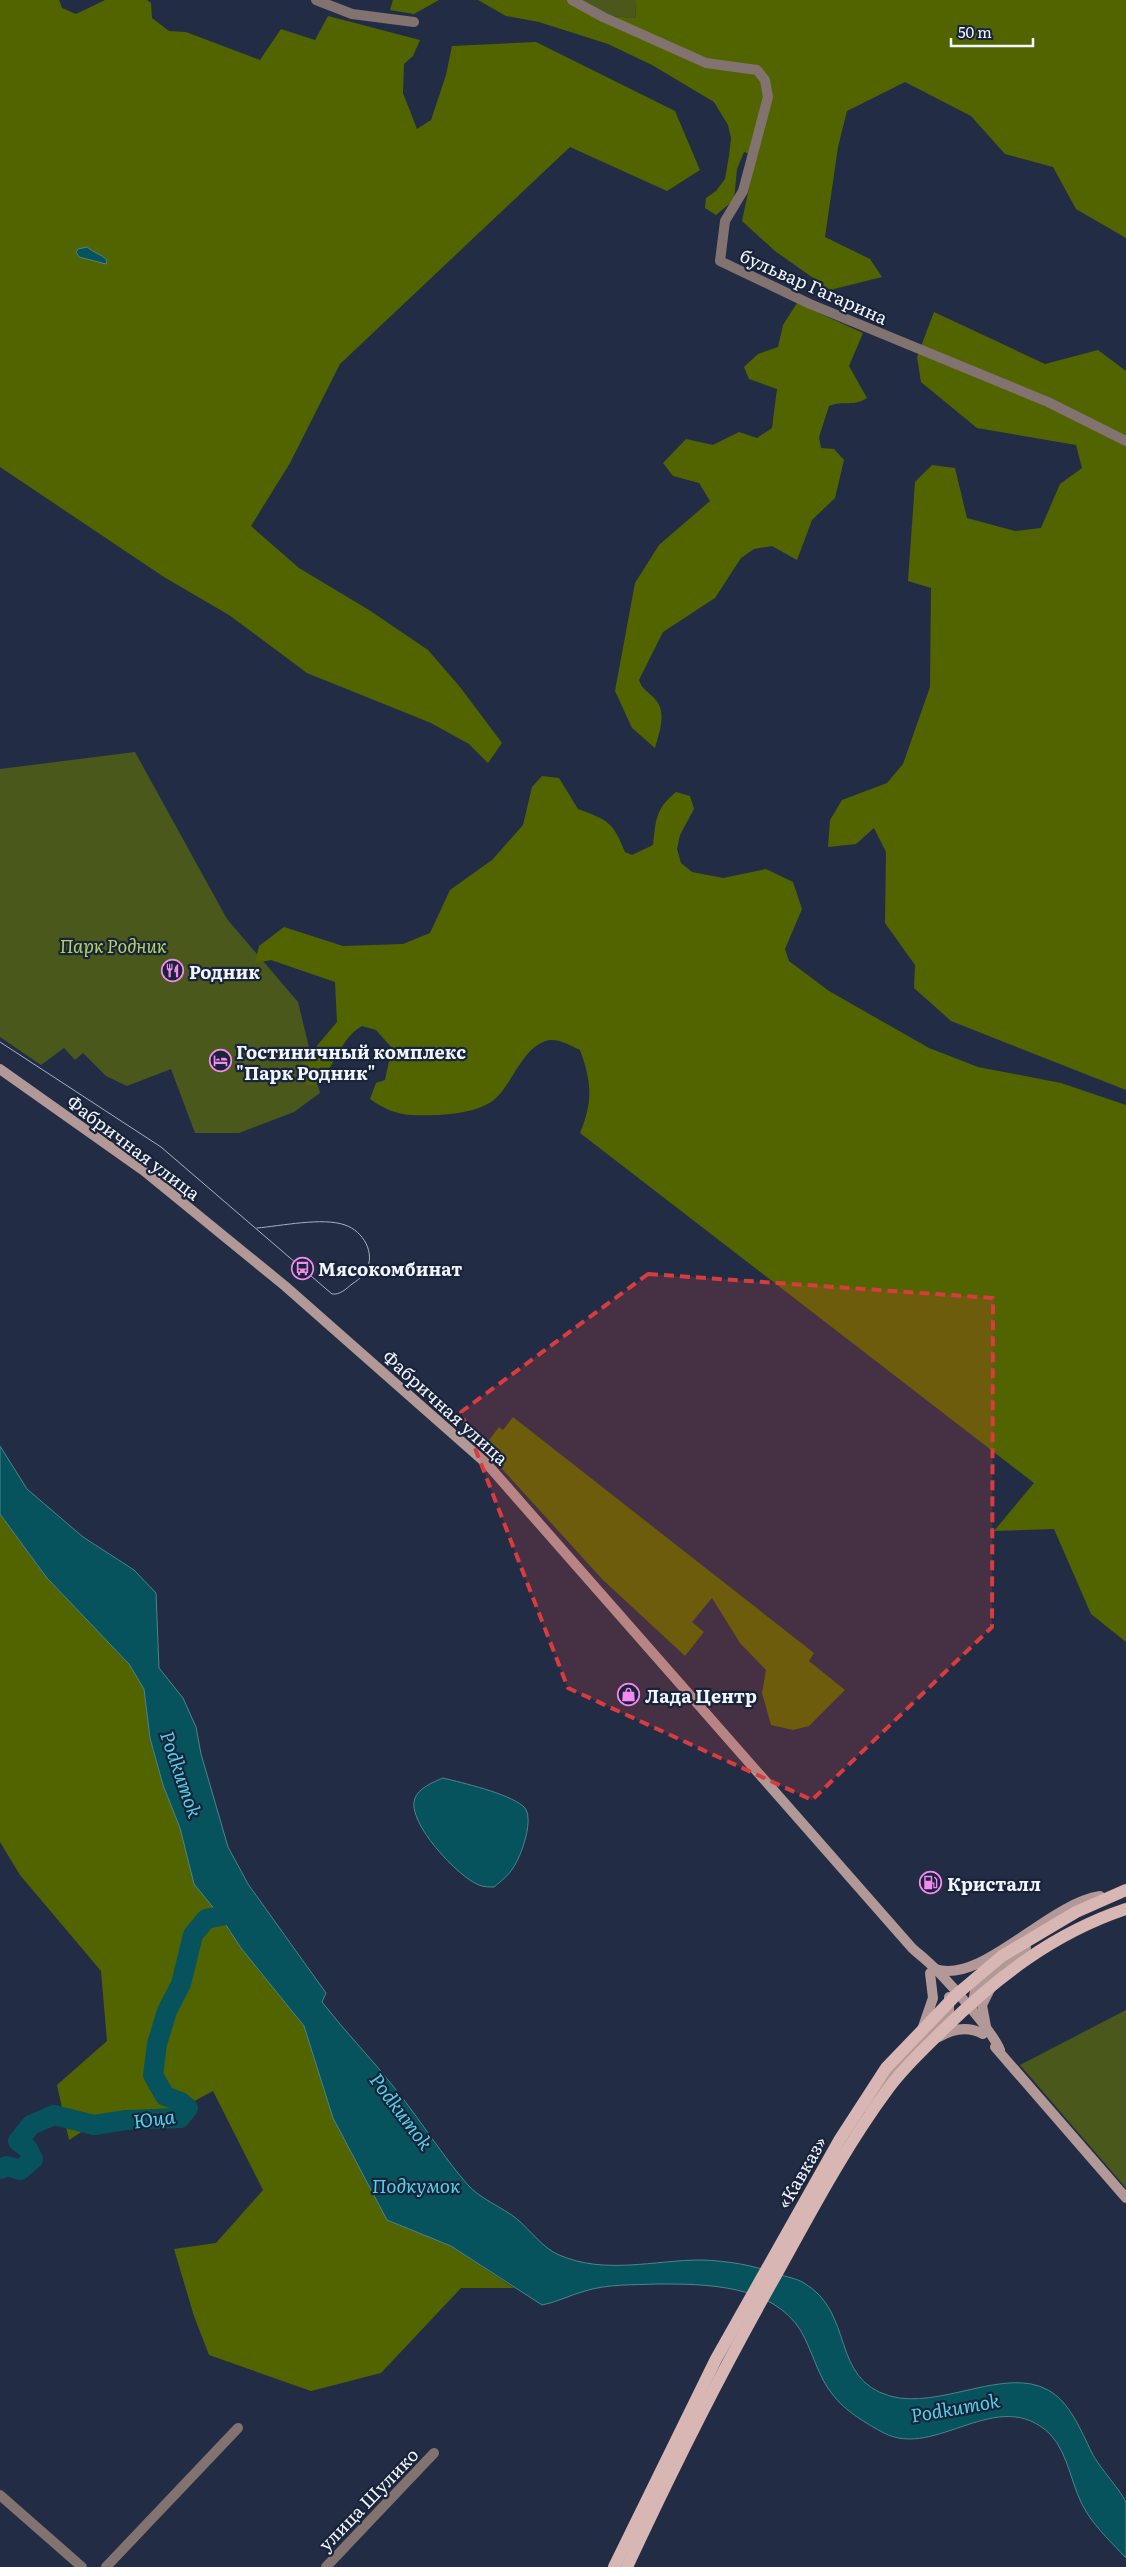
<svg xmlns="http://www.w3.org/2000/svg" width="1126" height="2567" viewBox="0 0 1126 2567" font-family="Literata,serif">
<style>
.green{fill:#4a581b}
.forest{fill:#526400}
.water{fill:#06535e;stroke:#4c848e}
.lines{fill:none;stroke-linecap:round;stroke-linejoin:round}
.river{stroke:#06535e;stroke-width:20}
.street{stroke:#827270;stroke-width:10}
.secondary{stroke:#b29896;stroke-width:10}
.primary{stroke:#d8b6b3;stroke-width:12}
.tram{stroke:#a8afbe;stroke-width:1}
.marked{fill:#d93c3e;fill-opacity:0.2;stroke:#d93c3e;stroke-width:4;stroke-dasharray:10 6;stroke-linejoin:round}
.labels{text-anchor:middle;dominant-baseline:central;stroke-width:4.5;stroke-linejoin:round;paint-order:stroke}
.street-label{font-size:18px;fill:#f0f5ff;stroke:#19233a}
.park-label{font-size:18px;font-style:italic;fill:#b6d261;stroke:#19233a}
.poi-label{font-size:18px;font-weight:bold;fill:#f0f5ff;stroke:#19233a;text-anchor:start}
.water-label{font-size:19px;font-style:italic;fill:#51d2e7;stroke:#19233a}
</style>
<rect width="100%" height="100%" fill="#222d45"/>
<g class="green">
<polygon points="584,0 635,0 636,18 609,16 585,5"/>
<polygon points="135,752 227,919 298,1002 320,1093 294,1112 239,1133 195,1133 171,1069 127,1086 106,1076 83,1053 75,1060 64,1048 41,1065 0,1037 0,769"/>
<polygon points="1126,2010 1126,2188 1020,2065"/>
</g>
<g class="forest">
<polygon points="0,0 59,0 62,8 76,14 105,0 147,0 151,3 152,18 169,31 186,32 260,60 281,29 315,40 328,16 420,40 413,56 404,64 403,93 417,129 431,120 446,75 452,46 536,42 675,111 700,170 667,191 570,147 340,364 290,463 251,526 299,568 369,610 428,650 460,687 502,743 488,763 469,744 431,723 307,673 229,615 164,577 0,467"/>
<polygon points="393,0 439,0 414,14 390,10"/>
<polygon points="478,0 584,0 585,5 609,16 636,18 635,0 1126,0 1126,238 1076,209 1053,167 1005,154 971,116 905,82 847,111 838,147 825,237 870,259 882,277 830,290 775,251 742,221 753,169 750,154 744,152 737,169 734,200 716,215 705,208 706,198 716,191 725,179 729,156 731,138 728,125 714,102 652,65 608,44 539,22 506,16"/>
<path d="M 797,303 L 863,333 L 849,366 L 867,398 C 853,407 844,400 829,406 L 819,437 L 821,448 L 834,449 L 844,460 L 835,498 L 812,520 L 797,560 L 772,546 L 754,549 L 741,558 L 715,598 L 663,632 L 639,680 C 642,689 647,691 654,698 C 668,712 659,732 655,748 L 632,728 L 615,691 L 635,583 L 659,545 L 710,501 L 699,483 L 673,476 L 663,463 L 686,439 L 713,445 L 739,432 L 757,438 L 772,428 L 777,389 L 749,379 L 744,367 L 758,354 L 778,347 L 783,325 Z"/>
<polygon points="934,312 1045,364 1098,350 1126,371 1126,1090 951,1021 914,988 915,965 885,923 886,852 874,828 856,844 828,847 830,820 842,800 887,783 903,764 930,687 931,588 908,581 915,482 932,465 955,468 967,518 1015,531 1041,528 1060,484 1082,468 1076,445 977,428 921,382 917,357"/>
<path d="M 542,776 L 559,778 L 578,809 C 608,820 613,822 625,852 L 632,855 L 653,845 C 656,821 655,809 676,792 L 690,796 L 694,809 L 680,835 L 677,849 L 681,863 L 692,872 L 723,878 L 766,869 L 793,882 L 802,909 L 785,949 L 789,961 L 829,991 L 929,1048 L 978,1067 L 1061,1083 L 1126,1105 L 1126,1642 L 1091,1614 L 1054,1529 L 994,1531 L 1034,1483 L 580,1133 C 593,1101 592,1083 580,1050 C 569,1045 556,1036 543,1042 C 522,1051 513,1081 497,1097 C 480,1115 436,1116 413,1115 C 398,1115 382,1108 370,1099 L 376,1083 L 385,1080 L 392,1048 L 376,1030 L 362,1026 C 338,1040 337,1067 315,1085 L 307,1085 L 298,1074 L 300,1066 L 337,1022 L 335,982 L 271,960 L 255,963 L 259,946 L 284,927 L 343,946 L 403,944 L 430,933 L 450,890 L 492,860 L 523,825 L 532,787 Z"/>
<polygon points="513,1417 814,1653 809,1661 845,1690 809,1726 793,1730 771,1725 762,1693 766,1670 740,1643 712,1598 692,1622 704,1632 685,1656 602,1579 483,1448 499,1427 503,1430"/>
<polygon points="0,1514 47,1578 129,1664 144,1689 150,1738 163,1785 220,1916 241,1948 304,2026 333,2118 387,2220 451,2246 514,2288 461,2288 381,2373 311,2391 209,2355 194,2316 174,2249 216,2243 263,2190 213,2091 176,2111 156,2114 111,2113 69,2140 57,2085 107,2041 101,1971 20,1875 0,1842"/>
</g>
<g class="water">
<path d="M 87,247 C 94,253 101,254 107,260 L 106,264 L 79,257 L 76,252 L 78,249 Z"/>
<path d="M 0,1446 L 27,1489 L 83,1537 L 134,1570 L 156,1593 L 159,1668 L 183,1698 L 196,1727 L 201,1754 L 228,1847 L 248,1884 L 326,1993 L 322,2002 C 346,2033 373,2060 397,2091 C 421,2121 442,2155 467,2184 C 480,2199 502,2207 517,2219 C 530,2230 544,2249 559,2255 C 606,2275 653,2260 702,2260 C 729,2261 752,2265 778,2274 C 786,2277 796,2278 804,2283 C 855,2313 830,2379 890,2396 C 940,2410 1005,2366 1048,2390 C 1070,2402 1081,2431 1092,2453 C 1098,2466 1124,2494 1126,2503 C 1126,2515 1126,2545 1126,2558 C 1113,2544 1097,2529 1087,2513 C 1071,2489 1070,2455 1050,2434 C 998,2384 936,2460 884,2433 C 867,2424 845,2411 833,2395 C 819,2379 812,2350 801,2331 C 772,2284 705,2284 657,2284 C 634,2285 607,2284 585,2291 C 570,2295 558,2302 542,2305 L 451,2246 L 387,2220 L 333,2118 L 304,2026 L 241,1948 L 220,1916 L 194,1884 L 180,1828 L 163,1785 L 150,1738 L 144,1689 L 129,1664 L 47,1578 L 0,1514 Z"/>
<path d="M 443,1778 C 463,1783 507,1793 523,1806 C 536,1816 521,1857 513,1868 C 509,1875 500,1882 494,1887 C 489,1887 483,1887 479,1885 C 459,1878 405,1821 415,1798 C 419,1788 433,1782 443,1778 Z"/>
</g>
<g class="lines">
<polyline class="river" points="0,2169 7,2166 20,2170 33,2159 28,2149 18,2141 31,2125 54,2115 94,2125 126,2120 180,2118 188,2108 181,2102 165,2096 153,2075 157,2044 167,2011 181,1984 193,1935 206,1919 246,1911"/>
<g class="street">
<polyline points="316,0 352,14 414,22"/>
<polyline points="572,0 603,17 706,63 757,70 765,80 768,97 743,191 725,221 720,261 810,304 1048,402 1126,441"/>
<polyline points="0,2495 82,2567"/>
<polyline points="106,2567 238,2428"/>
<polyline points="326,2567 434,2453"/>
</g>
<g class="secondary">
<path d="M 0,1069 L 144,1171 L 285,1286 L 487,1464 L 912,1948 C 917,1953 922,1956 927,1961 C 944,1976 992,2030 1000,2050"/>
<path d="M 935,1969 C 982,1985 1047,1904 1100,1896"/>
<polyline points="972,2006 976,1987 1026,1948"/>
<polyline points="923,2027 933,1998 930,1973"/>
<polyline points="986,2027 982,2005 990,1989"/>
<path d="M 939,2037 C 954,2028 968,2026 983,2034"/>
<polyline points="995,2047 1126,2198"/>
<polyline points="868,2107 895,2069 949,2012 949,1997"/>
</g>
<g class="primary">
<polyline points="614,2567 716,2359 840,2139 886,2068 957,1994 1002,1956 1076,1912 1126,1890"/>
<path d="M 627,2567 C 673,2468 722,2370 776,2275 C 811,2212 845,2147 888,2089 C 904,2067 924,2049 943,2030 C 997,1977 1054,1933 1126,1909"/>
</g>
<path class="tram" d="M 0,1042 L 161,1147 L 332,1294 C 340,1295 346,1289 352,1284 C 357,1281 363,1276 366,1271 C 376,1253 363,1231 345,1225 C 323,1217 281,1226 257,1228"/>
</g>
<path class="marked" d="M 648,1274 L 993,1298 L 992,1627 L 812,1800 L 568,1688 L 461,1412 Z"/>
<defs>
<symbol id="restaurant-ring" viewBox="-11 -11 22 22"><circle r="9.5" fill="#19233a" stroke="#f489f0" stroke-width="1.5"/><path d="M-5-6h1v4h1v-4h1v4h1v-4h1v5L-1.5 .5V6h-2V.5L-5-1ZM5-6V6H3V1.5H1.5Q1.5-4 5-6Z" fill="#f489f0"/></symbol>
<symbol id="hotel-ring" viewBox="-11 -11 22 22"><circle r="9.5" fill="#19233a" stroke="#f489f0" stroke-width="1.5"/><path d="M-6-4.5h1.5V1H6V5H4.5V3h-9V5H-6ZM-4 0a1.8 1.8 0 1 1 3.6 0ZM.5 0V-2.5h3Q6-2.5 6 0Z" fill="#f489f0"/></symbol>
<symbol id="bus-ring" viewBox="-11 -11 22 22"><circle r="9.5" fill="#19233a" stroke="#f489f0" stroke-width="1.5"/><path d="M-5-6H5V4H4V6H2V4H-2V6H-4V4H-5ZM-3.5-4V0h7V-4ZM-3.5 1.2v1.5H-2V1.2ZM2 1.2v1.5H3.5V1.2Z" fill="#f489f0"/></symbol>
<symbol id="shop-ring" viewBox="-11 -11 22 22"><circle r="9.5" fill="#19233a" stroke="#f489f0" stroke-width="1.5"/><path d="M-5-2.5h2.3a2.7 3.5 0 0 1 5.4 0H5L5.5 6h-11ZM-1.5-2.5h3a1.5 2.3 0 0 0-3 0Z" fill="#f489f0"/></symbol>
<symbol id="fuel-ring" viewBox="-11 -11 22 22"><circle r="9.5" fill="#19233a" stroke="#f489f0" stroke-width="1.5"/><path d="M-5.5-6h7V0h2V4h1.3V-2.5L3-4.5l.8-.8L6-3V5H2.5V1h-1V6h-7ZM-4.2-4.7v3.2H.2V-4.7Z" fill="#f489f0"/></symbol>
</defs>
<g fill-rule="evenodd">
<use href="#restaurant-ring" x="160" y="958" width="25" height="25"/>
<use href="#hotel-ring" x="208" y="1048" width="25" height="25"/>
<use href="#bus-ring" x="290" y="1256" width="25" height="25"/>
<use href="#shop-ring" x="616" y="1682" width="25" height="25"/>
<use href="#fuel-ring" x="918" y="1870" width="25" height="25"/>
</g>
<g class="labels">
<g class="street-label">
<text transform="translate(814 286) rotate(24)">бульвар Гагарина</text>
<text transform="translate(134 1147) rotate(37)">Фабричная улица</text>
<text transform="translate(446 1407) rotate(42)">Фабричная улица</text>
<text transform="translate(801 2172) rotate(-60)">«Кавказ»</text>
<text transform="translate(368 2499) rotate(-46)">улица Шулико</text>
</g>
<g class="park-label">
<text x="113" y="945">Парк Родник</text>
</g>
<g class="poi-label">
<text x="189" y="971">Родник</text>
<text x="236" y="1051">Гостиничный комплекс<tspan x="236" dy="21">"Парк Родник"</tspan></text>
<text x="318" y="1268">Мясокомбинат</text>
<text x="645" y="1695">Лада Центр</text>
<text x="947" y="1883">Кристалл</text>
</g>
<g class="water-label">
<text transform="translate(182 1774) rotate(71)">Podkumok</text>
<text transform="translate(402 2111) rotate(53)">Podkumok</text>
<text transform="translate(154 2118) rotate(-8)">Юца</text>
<text x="416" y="2185">Подкумок</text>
<text transform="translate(955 2407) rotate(-10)">Podkumok</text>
</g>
</g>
<path d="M951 38v8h82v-8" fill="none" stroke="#f0f5ff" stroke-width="2.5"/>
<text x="958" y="38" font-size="15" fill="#f0f5ff" stroke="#19233a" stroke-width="4" paint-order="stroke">50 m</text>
</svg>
